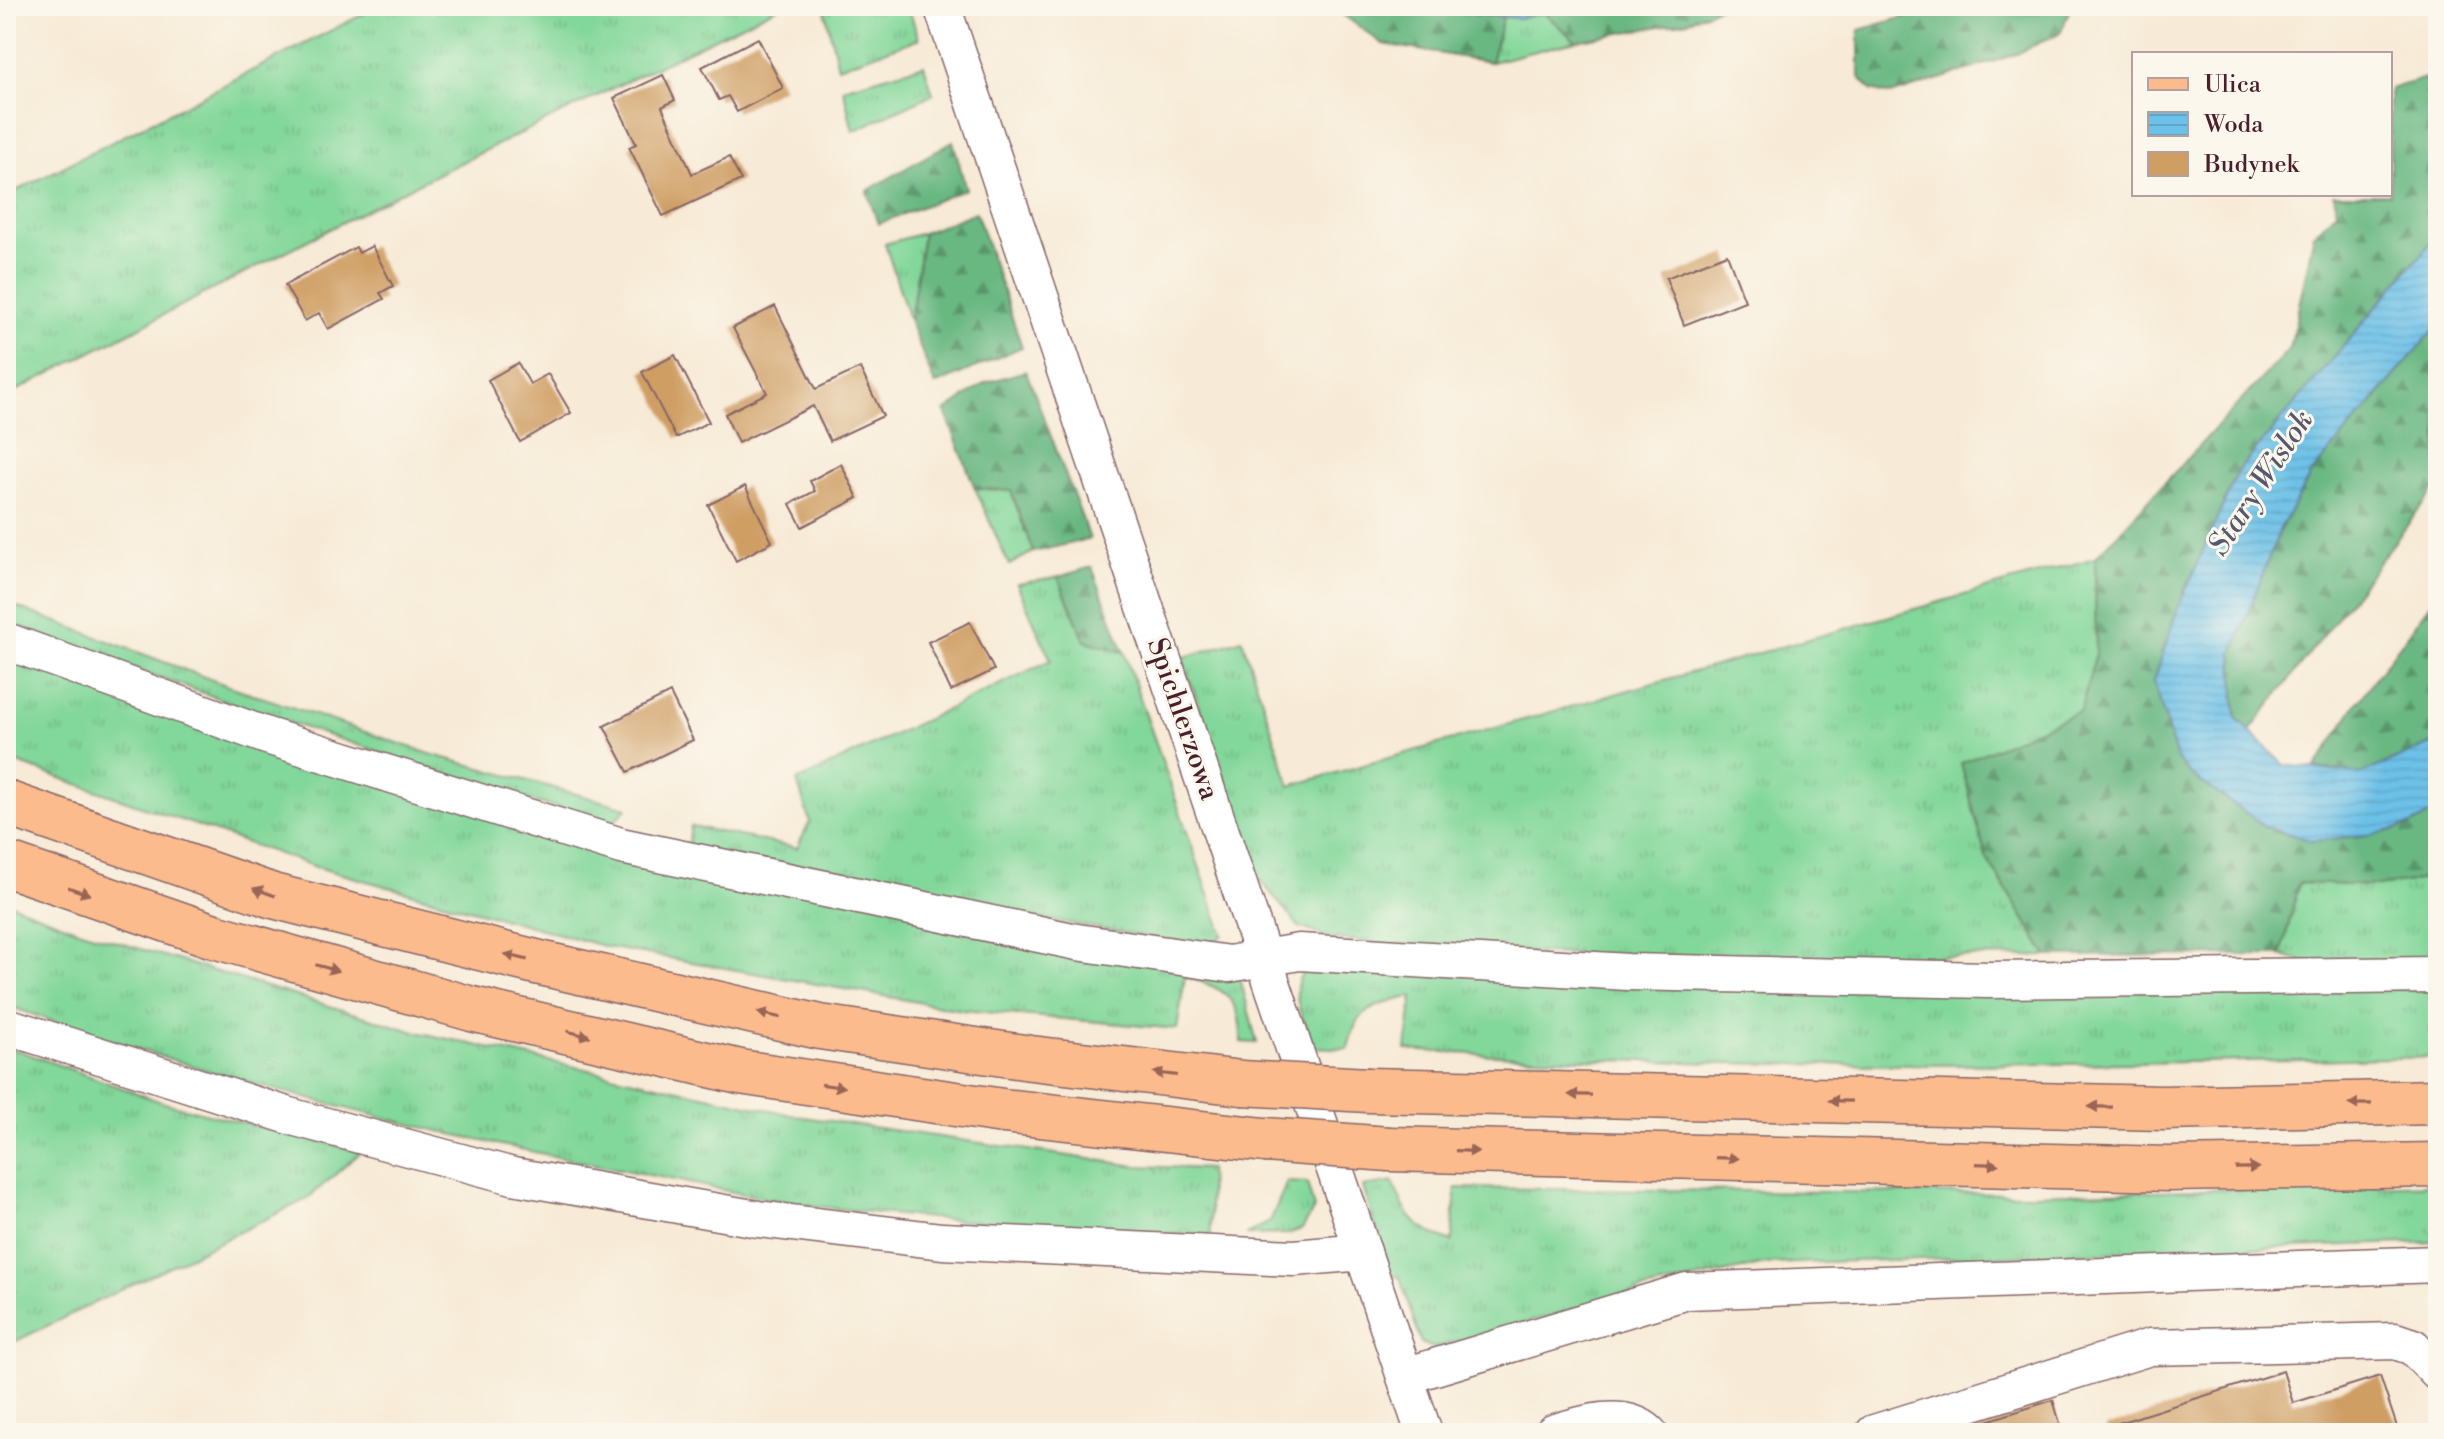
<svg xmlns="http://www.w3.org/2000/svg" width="2444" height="1439" viewBox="0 0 2444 1439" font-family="'Libre Bodoni',serif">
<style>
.grass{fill:url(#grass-tufts);stroke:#667b62;stroke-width:2}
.forest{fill:url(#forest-firs);stroke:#5a6c56;stroke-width:2}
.water{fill:url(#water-rules);stroke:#5b708a;stroke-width:2}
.building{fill:#cf9e63}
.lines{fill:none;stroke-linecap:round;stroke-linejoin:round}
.minor-casing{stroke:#876667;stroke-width:39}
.major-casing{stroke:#876667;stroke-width:47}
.minor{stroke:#fff;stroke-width:36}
.major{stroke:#fbbb8c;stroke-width:44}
.major-bridge-casing{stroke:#876667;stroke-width:47;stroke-linecap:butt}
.major-bridge{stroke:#fbbb8c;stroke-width:44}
.oneway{fill:#9a6557}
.labels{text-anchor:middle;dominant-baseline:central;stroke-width:6;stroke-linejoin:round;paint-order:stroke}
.street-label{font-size:28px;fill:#4a1f2b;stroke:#fbf7ec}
.water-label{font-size:30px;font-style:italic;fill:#56586d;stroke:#fbf7ec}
</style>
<defs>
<pattern id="grass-tufts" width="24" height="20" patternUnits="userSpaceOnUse" patternTransform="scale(2)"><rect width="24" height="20" fill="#82d79a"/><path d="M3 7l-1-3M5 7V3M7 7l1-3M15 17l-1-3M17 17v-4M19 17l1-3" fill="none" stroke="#72b885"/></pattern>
<pattern id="forest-firs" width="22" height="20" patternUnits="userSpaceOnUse" patternTransform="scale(2)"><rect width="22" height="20" fill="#69b882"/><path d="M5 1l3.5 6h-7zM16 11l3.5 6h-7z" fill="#58956b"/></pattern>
<pattern id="water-rules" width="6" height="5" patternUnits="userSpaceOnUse" patternTransform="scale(2)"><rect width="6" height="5" fill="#6cc1e8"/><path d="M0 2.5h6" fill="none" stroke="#5fa5c7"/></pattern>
</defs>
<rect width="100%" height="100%" fill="#fbf7ec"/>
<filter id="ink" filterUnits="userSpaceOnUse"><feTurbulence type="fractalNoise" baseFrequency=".0125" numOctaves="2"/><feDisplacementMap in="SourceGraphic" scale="16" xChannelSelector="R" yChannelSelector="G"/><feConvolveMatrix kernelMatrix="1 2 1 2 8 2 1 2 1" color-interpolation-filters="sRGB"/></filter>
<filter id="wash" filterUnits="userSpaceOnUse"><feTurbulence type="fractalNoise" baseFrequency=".006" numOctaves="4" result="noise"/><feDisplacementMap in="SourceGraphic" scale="32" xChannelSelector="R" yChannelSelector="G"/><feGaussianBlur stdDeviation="1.8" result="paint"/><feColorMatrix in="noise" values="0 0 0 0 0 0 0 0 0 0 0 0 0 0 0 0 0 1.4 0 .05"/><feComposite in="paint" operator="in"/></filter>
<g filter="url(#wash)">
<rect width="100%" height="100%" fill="#f7ead6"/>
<g class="grass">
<polygon points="379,6 780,6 403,191 6,396 6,196"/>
<polygon points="824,6 908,6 919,39 838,67"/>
<polygon points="1544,13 1576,41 1491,62 1503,17 1519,18"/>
<polygon points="924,65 933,94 853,131 843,88"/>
<polygon points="923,233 910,322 885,244"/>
<polygon points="975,488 1011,491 1033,552 1009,565"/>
<polygon points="2095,558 2096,654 2080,712 1962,763 1986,857 2047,956 1743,958 1461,951 1330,938 1299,927 1261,881 1182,658 1242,639 1290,786"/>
<polygon points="1058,577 1085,641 1124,652 1223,935 1209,947 912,897 688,845 691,826 797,848 810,822 797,781 1051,660 1017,584"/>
<polygon points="6,603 223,684 430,754 627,808 614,822 523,799 260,713 6,623"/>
<path d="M 6,652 L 289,750 L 1240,978 L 1257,1043 L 1241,1042 C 1242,999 1225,987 1185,977 L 1177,1029 L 962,1010 L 607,947 L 316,867 L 6,759 Z"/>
<polygon points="2438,877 2438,960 2318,967 2281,955 2299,883 2378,886"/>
<path d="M 6,902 L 81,931 L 412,1031 L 797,1116 L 1137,1166 L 1209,1169 L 1211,1236 C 1079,1229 947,1222 816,1206 C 759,1199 702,1185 645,1174 C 428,1134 214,1079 6,1005 Z"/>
<path d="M 1313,961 L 2438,990 L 2438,1057 C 2094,1065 1749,1072 1406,1050 L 1413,996 C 1374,1006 1356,1007 1348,1049 L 1314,1047 C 1303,1015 1282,987 1313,961 Z"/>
<polygon points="6,1046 164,1103 361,1152 307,1199 6,1346"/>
<polygon points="1287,1182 1307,1183 1314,1209 1302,1229 1288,1234 1245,1235 1270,1222"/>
<path d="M 1393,1182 C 1408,1220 1414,1228 1452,1242 L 1456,1188 L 2030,1194 L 2438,1184 L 2438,1242 L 1765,1264 L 1644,1290 L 1433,1348 L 1421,1343 L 1400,1277 L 1390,1274 L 1363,1187 Z"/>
</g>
<g class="forest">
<polygon points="1331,6 1424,6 1436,11 1503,17 1491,62 1383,44"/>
<polygon points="1576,6 1721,6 1688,21 1576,41 1544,13"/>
<polygon points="1943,6 2071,6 2061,32 2019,53 1891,95 1871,90 1859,77 1859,30"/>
<polygon points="2438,74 2438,234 2238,471 2177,610 2154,681 2177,759 2190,774 2266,827 2313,841 2376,834 2411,825 2438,810 2438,877 2378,886 2299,883 2281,955 2047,956 1986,857 1961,763 2080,711 2096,654 2095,558 2290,348 2314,234 2337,211 2334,194 2390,194 2390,89"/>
<polygon points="953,141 966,189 878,224 867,191"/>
<polygon points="976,212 1022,347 935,385 910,322 923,233"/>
<polygon points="2438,325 2438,485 2250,731 2236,718 2233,653 2279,531 2311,474"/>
<polygon points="1026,371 1090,539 1033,552 1011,491 975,488 945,411 985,383"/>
<polygon points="1092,567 1124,652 1085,641 1058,577"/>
<polygon points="2438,594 2438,741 2361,774 2315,768 2359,700"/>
</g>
<g class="water">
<polygon points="1424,6 1576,6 1519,18 1436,11"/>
<polygon points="2438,234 2438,325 2311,474 2279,531 2233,653 2236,718 2284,765 2361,774 2438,741 2438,810 2411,825 2376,834 2313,841 2266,827 2190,774 2177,759 2154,681 2177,610 2238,471"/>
</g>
<g id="blocks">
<g class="building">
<polygon points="758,38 783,88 737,112 728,96 719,100 702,67"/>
<polygon points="663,75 675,100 662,107 692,174 729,157 741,180 663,216 629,147 636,144 614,98"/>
<polygon points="372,246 393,286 380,293 384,299 328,329 319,313 305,321 285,285 356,247 359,253"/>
<polygon points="1727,254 1745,301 1684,325 1666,278"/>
<polygon points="775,306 816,389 860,368 883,416 830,441 813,406 738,443 725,414 767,393 733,328"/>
<polygon points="675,355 709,422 676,438 642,372"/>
<polygon points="518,363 530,384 548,374 571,413 520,442 488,380"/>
<polygon points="841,464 858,498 802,527 790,504 815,491 810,481"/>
<polygon points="745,486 772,542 736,561 708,505"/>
<polygon points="970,622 994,670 951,691 928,642"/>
<polygon points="670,693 693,740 628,772 604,726"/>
<polygon points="2283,1371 2293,1403 2380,1376 2399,1433 2106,1433 2106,1427"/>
<polygon points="2053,1400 2063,1433 1969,1433 1968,1427"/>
</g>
</g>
</g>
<g filter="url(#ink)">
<use href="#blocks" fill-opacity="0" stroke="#876667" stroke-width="2"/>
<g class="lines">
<defs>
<g id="minor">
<polyline points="942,6 1424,1433"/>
<polyline points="6,641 267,736 621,846 1077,942 1229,964 1299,952 1628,972 1988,980 2438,975"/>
<polyline points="6,1026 296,1118 513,1176 758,1219 942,1241 1294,1258 1363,1252"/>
<polyline points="1405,1376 1687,1291 2438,1264"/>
<path d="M 1553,1433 C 1581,1424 1625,1410 1649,1433"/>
<polyline points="1874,1433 2150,1347 2395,1341 2413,1347 2438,1373"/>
</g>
<g id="major">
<polyline points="6,803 273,896 536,962 820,1027 1031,1058 1242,1083"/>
<polyline points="6,864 214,936 472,1009 740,1072 1003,1111 1265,1140"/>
<polyline points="1368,1090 2163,1108 2438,1102"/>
<polyline points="1389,1149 2169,1169 2438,1165"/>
</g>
</defs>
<use href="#minor" class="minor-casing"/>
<use href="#major" class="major-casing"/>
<use href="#minor" class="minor"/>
<use href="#major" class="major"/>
<defs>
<g id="major-bridge">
<polyline points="1242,1083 1368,1090"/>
<polyline points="1265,1140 1389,1149"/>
</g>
</defs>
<use href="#major-bridge" class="major-bridge-casing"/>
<use href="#major-bridge" class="major-bridge"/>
</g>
<defs><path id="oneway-solid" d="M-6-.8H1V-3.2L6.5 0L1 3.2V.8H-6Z" transform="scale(2)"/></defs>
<g class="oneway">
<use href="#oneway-solid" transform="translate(79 891) rotate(19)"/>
<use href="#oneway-solid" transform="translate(264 892) rotate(-161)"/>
<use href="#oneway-solid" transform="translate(516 957) rotate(-166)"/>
<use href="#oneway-solid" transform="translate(327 968) rotate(16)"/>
<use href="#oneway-solid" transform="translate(769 1015) rotate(-167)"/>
<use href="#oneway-solid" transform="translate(579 1034) rotate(13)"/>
<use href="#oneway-solid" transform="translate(1165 1074) rotate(-173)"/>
<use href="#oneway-solid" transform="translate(833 1086) rotate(8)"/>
<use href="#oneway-solid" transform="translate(1580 1095) rotate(-179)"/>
<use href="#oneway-solid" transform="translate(1840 1101) rotate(-179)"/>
<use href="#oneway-solid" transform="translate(2360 1104) rotate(179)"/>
<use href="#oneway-solid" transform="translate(2100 1107) rotate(-179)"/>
<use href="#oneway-solid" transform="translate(1467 1151) rotate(2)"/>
<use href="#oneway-solid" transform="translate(1727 1158) rotate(2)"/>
<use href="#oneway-solid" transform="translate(1987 1164) rotate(2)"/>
<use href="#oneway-solid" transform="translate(2247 1168) rotate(-1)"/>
</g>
</g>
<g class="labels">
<g class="street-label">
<text transform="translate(1183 719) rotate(71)">Spichlerzowa</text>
</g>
<g class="water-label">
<text transform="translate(2261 483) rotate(-57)">Stary Wislok</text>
</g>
</g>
<rect width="2444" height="1439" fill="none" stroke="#fbf7ec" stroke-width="32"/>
<rect x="2132" y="52" width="260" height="144" fill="#fbf7ec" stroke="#b4a19f" stroke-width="2"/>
<rect x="2148" y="78" width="40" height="12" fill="#fbbb8c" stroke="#b4a19f" stroke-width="2"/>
<text x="2204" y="92" font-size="24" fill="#4a1f2b">Ulica</text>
<rect x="2148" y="112" width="40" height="24" fill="url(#water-rules)" stroke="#b4a19f" stroke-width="2"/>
<text x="2204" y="132" font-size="24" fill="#4a1f2b">Woda</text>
<rect x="2148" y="152" width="40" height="24" fill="#cf9e63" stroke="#b4a19f" stroke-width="2"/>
<text x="2204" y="172" font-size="24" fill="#4a1f2b">Budynek</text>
</svg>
